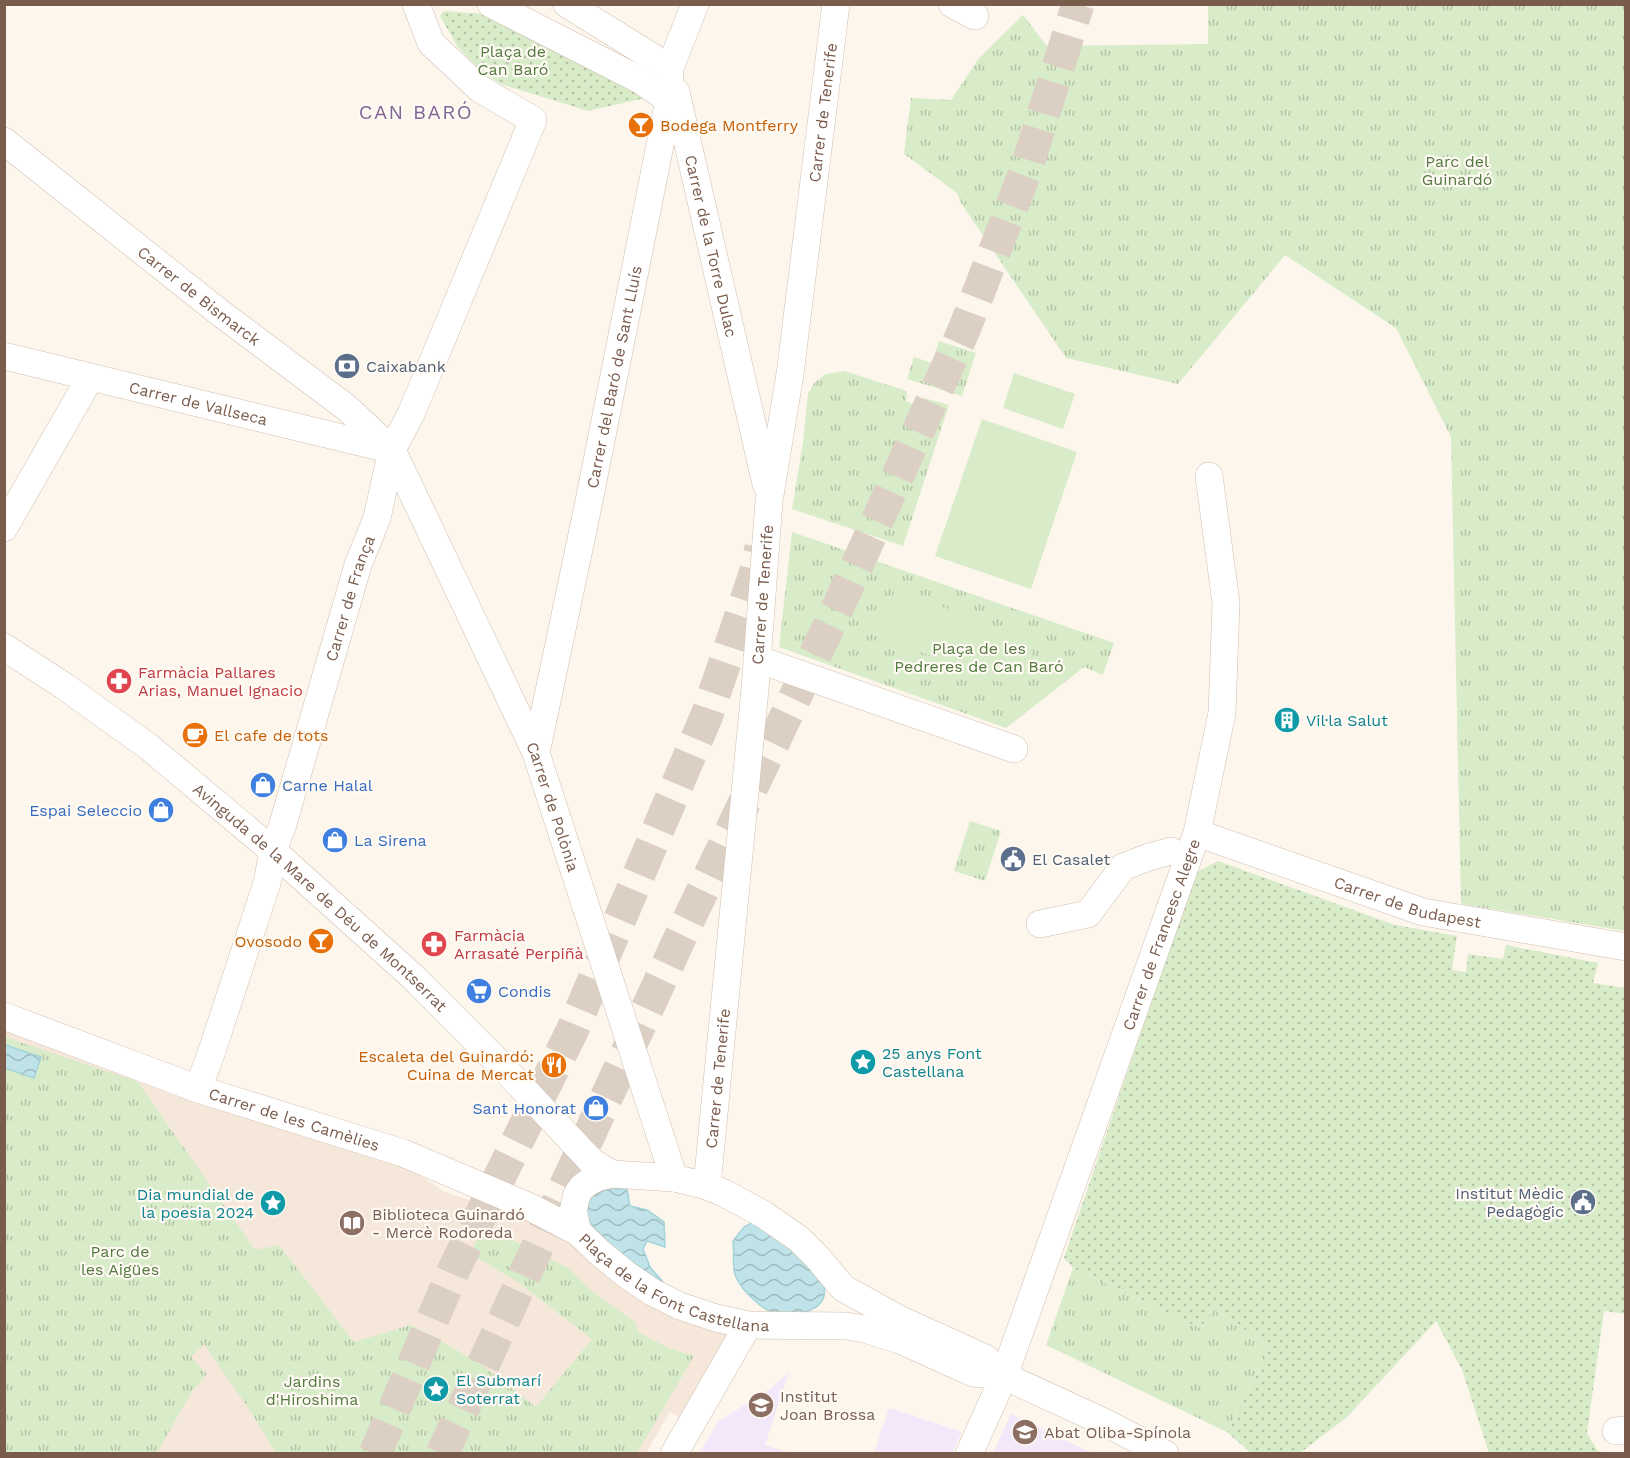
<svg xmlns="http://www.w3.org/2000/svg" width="1630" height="1458" viewBox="0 0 1630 1458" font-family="'Work Sans',sans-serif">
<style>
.residential{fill:#f5e8da}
.education{fill:#f3e8fa}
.grass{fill:url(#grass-dots)}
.park{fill:url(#park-tufts)}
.pitch{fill:#d8ecc9}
.water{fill:url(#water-waves);stroke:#a5d3da;stroke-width:1.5}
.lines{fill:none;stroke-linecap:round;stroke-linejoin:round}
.major-tunnel{stroke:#dcd0c4;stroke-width:33;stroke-dasharray:33 16;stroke-linecap:butt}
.minor-casing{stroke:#d1beb0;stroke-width:28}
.minor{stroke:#fff;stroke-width:27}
.labels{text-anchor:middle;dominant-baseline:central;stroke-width:4.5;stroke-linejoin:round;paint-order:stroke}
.park-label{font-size:16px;fill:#537a41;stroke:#fffaf3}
.street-label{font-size:16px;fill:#7a5c4d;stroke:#fffaf3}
.food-label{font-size:16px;fill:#c56008;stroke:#fffaf3;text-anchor:start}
.service-label{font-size:16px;fill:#4e5e75;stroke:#fffaf3;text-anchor:start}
.health-label{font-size:16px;fill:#be3a42;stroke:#fffaf3;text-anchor:start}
.culture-label{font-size:16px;fill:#0d838f;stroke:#fffaf3;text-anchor:start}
.shop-label{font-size:16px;fill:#366cbe;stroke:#fffaf3;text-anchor:start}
.education-label{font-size:16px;fill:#785e54;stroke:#fffaf3;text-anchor:start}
.quarter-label{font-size:20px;letter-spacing:1.5px;fill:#846695;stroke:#fffaf3}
</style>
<defs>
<pattern id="grass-dots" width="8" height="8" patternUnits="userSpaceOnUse" patternTransform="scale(1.5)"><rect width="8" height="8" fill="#d8ecc9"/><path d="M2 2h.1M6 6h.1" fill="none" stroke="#b4c2a5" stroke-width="1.8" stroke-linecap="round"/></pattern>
<pattern id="park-tufts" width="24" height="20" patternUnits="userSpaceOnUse" patternTransform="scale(1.5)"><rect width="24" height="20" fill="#d8ecc9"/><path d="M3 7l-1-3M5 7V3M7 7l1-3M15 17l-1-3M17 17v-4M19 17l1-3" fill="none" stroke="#b4c2a5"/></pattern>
<pattern id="water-waves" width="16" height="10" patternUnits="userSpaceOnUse" patternTransform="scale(1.5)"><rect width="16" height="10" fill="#bfe3e8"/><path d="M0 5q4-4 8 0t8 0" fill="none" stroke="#a0bbbe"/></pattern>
</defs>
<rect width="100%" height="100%" fill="#fdf6ec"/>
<polygon class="residential" points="5,1025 409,1168 445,1192 537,1222 730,1335 683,1420 670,1412 646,1453 5,1454"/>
<g class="education">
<polygon points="789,1372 765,1445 790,1453 699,1453 719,1421 770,1389"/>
<polygon points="889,1408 962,1432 952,1453 874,1453"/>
<polygon points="1011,1414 1084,1449 1093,1453 993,1453"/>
</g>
<g class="grass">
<polygon points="444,11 484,14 645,98 588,111 501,84 485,75 457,46 440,16"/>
<polygon points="1218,861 1395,925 1457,936 1452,970 1466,972 1468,954 1503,959 1506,945 1598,963 1593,983 1625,988 1625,1314 1604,1311 1587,1433 1597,1450 1603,1453 1489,1453 1462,1370 1436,1321 1347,1417 1300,1453 1251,1453 1227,1432 1270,1348 1230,1319 1214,1310 1200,1328 1073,1268 1064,1258 1195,873"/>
</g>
<g class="park">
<polygon points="1208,5 1625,5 1625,931 1461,904 1451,437 1396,328 1285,255 1178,384 1066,358 961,203 957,193 904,154 911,98 951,100 979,58 1023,15 1047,46 1208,44"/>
<polygon points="939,341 976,353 962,396 907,379 914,357 932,363"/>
<polygon points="844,371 907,391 906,401 919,407 924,398 949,405 903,546 792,509 803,442 808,394 814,383 826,374"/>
<polygon points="792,532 1114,643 1103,675 1084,667 1006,728 779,647"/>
<polygon points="970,821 1001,831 985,881 954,871"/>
<polygon points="5,1037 138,1082 255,1250 279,1245 354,1342 411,1325 448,1345 483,1366 536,1407 592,1339 519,1283 471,1254 483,1225 568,1268 593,1292 635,1322 638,1332 666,1347 694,1356 637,1453 276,1453 253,1415 204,1344 191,1357 207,1374 192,1391 157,1453 5,1454"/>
<polygon points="1073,1268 1200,1328 1214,1310 1230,1319 1270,1348 1227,1432 1046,1345"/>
</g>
<g class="pitch">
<polygon points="1014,373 1075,394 1063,429 1003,408"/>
<polygon points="982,419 1077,452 1031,589 935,556"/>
<polygon points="895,589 1036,642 1019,689 878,636"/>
</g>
<g class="water">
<polygon points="5,1045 41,1057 34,1078 5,1068"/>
<path d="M 603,1189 L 627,1189 L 630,1206 L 647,1210 L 664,1222 L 665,1247 L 647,1241 L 643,1249 L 650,1267 L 663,1282 C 644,1271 547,1211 603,1189 Z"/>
<path d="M 753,1222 C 769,1232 820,1268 824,1286 C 829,1312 794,1317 776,1313 C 762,1311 741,1289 736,1277 C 731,1266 735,1252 733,1241 L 744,1227 Z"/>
</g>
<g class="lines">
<g class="major-tunnel">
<polyline points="375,1454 455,1267 572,1031 707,715 755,574 761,548"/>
<polyline points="442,1454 678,942 838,607 964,330 1026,170 1078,4"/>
</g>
<defs>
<g id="minor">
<polyline points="491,4 640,80 669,100"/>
<polyline points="567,4 670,68"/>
<polyline points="952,4 975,16"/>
<path id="s1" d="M 676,92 L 766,484"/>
<path id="s2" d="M 4,141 L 219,312 L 347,408 L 392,450 L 536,753 L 674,1178"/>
<path id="s3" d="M 4,356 L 388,449"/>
<polyline points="4,528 90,378"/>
<path id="s4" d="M 4,647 L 64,686 L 149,747 L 273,851 L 412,976 L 500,1064 L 592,1162 L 612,1174"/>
<polyline points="757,659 1014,749"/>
<path id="s5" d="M 536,753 L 587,511 L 669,100 L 670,68 L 695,4"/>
<path id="s6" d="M 1197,833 L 1423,912 L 1626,947"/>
<polyline points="1040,924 1088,914 1123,867 1149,857 1171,851"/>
<path id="s7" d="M 4,1016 L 198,1089 L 403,1153 L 530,1207 L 578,1232"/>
<path id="s8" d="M 198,1089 L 213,1048 L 267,883 L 273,851 L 283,824 L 358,565 L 377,518 L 392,450 L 411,414 L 533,120 L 480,89 L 431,43 L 416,4"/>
<path id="s9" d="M 707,1186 L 755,689 L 769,501 L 790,374 L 836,4"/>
<path id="s10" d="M 1004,1376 L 985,1358 L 899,1319 L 843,1288 L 818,1258 L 799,1239 L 763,1214 L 726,1194 L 707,1186 L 674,1178 L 612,1174 L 599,1177 L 589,1182 L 582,1187 L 577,1194 L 573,1211 L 578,1232 L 600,1253 L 627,1275 L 652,1292 L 680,1306 L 716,1318 L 748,1325 L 846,1326 L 865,1329 L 900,1340 L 973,1373 L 1004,1376 L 1104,1422 L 1165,1454"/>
<polyline points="1616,1431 1626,1430"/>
<polyline points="674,1454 748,1325"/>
<path id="s11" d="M 969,1454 L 1004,1376 L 1197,833 L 1222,713 L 1226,603 L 1209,476"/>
</g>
</defs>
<use href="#minor" class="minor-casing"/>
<use href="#minor" class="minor"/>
</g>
<defs>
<symbol id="bar-disc" viewBox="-11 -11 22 22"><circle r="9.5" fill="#e8710a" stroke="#fffaf3"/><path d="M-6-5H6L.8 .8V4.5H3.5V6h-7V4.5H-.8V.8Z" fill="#fff"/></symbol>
<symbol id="bank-disc" viewBox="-11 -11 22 22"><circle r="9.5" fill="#5c6f8a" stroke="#fffaf3"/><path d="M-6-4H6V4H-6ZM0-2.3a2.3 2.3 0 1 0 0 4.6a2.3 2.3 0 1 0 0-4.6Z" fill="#fff"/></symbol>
<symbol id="pharmacy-disc" viewBox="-11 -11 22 22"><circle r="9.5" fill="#e0444e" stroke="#fffaf3"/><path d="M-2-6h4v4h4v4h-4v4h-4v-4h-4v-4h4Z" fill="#fff"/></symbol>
<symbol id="building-disc" viewBox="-11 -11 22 22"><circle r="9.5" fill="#0f9aa8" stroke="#fffaf3"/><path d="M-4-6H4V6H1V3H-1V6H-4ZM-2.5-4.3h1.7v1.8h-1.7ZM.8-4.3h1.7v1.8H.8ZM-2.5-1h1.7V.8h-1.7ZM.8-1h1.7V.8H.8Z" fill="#fff"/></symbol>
<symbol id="cafe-disc" viewBox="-11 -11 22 22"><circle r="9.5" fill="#e8710a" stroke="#fffaf3"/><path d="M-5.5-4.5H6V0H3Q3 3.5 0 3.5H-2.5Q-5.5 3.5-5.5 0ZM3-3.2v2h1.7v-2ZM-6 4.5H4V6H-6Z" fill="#fff"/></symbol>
<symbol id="shop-disc" viewBox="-11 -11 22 22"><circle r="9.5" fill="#3f7fe0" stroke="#fffaf3"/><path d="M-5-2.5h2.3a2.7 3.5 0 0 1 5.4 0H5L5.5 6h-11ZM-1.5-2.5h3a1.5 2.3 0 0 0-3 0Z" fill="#fff"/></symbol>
<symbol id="civic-disc" viewBox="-11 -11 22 22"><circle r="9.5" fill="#5c6f8a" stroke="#fffaf3"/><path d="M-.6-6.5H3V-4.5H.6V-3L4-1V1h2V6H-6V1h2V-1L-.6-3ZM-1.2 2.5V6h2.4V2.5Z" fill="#fff"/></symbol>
<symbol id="supermarket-disc" viewBox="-11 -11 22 22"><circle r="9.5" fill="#3f7fe0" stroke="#fffaf3"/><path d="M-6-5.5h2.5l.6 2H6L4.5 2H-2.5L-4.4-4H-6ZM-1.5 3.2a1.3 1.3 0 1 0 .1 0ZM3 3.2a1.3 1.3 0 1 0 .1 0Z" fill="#fff"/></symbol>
<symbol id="sight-disc" viewBox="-11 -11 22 22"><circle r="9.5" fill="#0f9aa8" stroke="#fffaf3"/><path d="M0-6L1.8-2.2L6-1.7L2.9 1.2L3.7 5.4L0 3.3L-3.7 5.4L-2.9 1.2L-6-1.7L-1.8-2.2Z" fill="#fff"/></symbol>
<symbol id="restaurant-disc" viewBox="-11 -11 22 22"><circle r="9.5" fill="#e8710a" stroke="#fffaf3"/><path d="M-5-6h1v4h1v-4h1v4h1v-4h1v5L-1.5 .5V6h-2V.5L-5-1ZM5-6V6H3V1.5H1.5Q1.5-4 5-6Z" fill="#fff"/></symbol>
<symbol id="library-disc" viewBox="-11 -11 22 22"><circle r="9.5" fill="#8d6e63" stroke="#fffaf3"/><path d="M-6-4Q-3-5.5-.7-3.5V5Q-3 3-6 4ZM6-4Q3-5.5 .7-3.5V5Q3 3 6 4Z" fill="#fff"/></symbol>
<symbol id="school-disc" viewBox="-11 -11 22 22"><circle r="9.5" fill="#8d6e63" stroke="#fffaf3"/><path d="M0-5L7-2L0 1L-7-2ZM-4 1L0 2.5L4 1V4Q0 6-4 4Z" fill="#fff"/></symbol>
</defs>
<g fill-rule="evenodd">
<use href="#bar-disc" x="626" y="110" width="30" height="30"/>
<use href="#bank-disc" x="332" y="351" width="30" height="30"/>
<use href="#pharmacy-disc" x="104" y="666" width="30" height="30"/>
<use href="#building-disc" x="1272" y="705" width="30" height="30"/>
<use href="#cafe-disc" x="180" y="720" width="30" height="30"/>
<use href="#shop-disc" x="248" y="770" width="30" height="30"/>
<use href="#shop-disc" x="146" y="795" width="30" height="30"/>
<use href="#shop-disc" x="320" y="825" width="30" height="30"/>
<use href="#civic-disc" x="998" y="844" width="30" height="30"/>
<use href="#bar-disc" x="306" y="926" width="30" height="30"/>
<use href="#pharmacy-disc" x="419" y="929" width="30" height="30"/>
<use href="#supermarket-disc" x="464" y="976" width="30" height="30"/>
<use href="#sight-disc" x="848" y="1047" width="30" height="30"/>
<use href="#restaurant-disc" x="539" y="1050" width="30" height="30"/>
<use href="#shop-disc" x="581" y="1093" width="30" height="30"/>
<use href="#civic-disc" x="1568" y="1187" width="30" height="30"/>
<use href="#sight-disc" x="258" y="1188" width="30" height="30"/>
<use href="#library-disc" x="337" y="1208" width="30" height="30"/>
<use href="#sight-disc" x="421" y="1374" width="30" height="30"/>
<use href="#school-disc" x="746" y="1390" width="30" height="30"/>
<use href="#school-disc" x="1010" y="1417" width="30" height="30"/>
</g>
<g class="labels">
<g class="park-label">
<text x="513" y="51">Plaça de<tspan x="513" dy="18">Can Baró</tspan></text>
<text x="1457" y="161">Parc del<tspan x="1457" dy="18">Guinardó</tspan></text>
<text x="979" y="648">Plaça de les<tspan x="979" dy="18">Pedreres de Can Baró</tspan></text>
<text x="120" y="1251">Parc de<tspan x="120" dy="18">les Aigües</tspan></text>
<text x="312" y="1381">Jardins<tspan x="312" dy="18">d'Hiroshima</tspan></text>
</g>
<g class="street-label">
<text stroke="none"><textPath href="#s9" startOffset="1080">Carrer de Tenerife</textPath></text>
<text stroke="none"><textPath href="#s1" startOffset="158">Carrer de la Torre Dulac</textPath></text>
<text stroke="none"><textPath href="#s2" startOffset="249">Carrer de Bismarck</textPath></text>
<text stroke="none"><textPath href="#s5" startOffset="384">Carrer del Baró de Sant Lluís</textPath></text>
<text stroke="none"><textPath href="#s3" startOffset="200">Carrer de Vallseca</textPath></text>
<text stroke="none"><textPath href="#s9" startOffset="594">Carrer de Tenerife</textPath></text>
<text stroke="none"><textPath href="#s8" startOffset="514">Carrer de França</textPath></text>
<text stroke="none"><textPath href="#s2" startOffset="888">Carrer de Polònia</textPath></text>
<text stroke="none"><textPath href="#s4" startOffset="404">Avinguda de la Mare de Déu de Montserrat</textPath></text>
<text stroke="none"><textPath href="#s6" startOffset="222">Carrer de Budapest</textPath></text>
<text stroke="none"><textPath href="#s11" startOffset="554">Carrer de Francesc Alegre</textPath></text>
<text stroke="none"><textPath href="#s9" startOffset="108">Carrer de Tenerife</textPath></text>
<text stroke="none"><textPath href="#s7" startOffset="308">Carrer de les Camèlies</textPath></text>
<text stroke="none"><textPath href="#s10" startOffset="646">Plaça de la Font Castellana</textPath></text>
</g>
<g class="food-label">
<text x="660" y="125">Bodega Montferry</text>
<text x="214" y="735">El cafe de tots</text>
<text x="302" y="941" text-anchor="end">Ovosodo</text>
<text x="534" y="1056" text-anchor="end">Escaleta del Guinardó:<tspan x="534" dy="18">Cuina de Mercat</tspan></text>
</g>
<g class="service-label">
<text x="366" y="366">Caixabank</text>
<text x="1032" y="859">El Casalet</text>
<text x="1564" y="1193" text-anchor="end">Institut Mèdic<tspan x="1564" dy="18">Pedagògic</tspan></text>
</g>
<g class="health-label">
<text x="138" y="672">Farmàcia Pallares<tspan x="138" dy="18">Arias, Manuel Ignacio</tspan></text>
<text x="454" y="935">Farmàcia<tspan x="454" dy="18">Arrasaté Perpiñà</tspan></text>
</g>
<g class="culture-label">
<text x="1306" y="720">Vil·la Salut</text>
<text x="882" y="1053">25 anys Font<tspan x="882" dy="18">Castellana</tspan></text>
<text x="254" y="1194" text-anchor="end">Dia mundial de<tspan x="254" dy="18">la poesia 2024</tspan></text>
<text x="456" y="1380">El Submarí<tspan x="456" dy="18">Soterrat</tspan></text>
</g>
<g class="shop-label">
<text x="282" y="785">Carne Halal</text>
<text x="142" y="810" text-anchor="end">Espai Seleccio</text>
<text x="354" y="840">La Sirena</text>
<text x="498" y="991">Condis</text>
<text x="576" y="1108" text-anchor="end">Sant Honorat</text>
</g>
<g class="education-label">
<text x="372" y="1214">Biblioteca Guinardó<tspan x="372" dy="18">- Mercè Rodoreda</tspan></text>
<text x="780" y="1396">Institut<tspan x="780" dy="18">Joan Brossa</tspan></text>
<text x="1044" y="1432">Abat Oliba-Spínola</text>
</g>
<g class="quarter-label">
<text x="416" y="112">CAN BARÓ</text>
</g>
</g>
<rect width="1630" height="1458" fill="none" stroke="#7a5c4d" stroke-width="12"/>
</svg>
